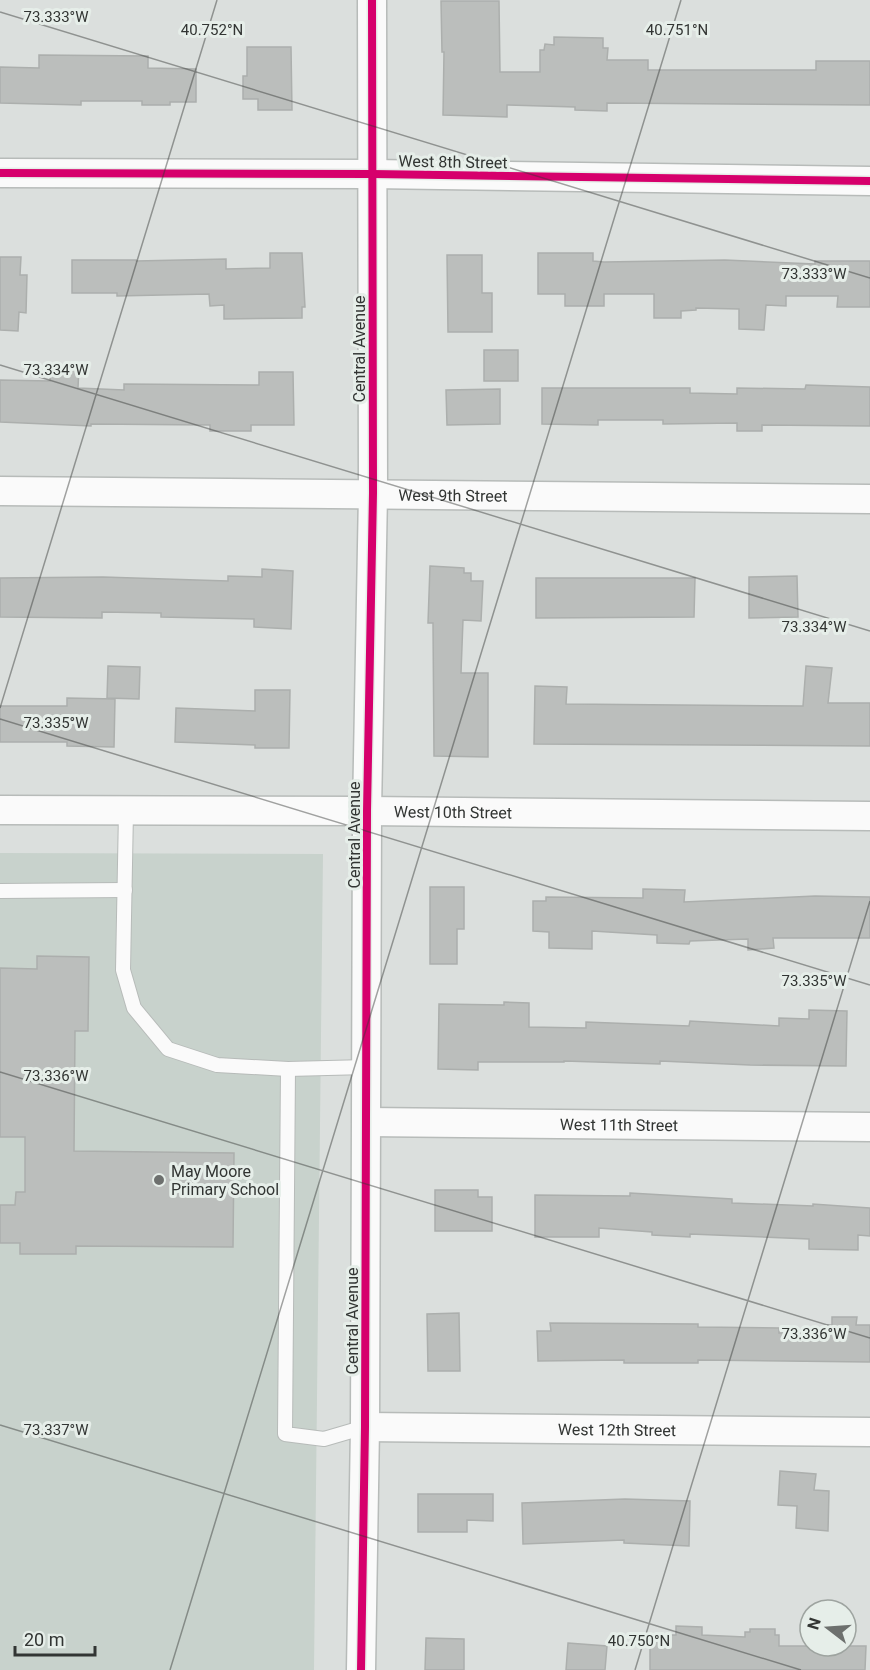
<svg xmlns="http://www.w3.org/2000/svg" width="870" height="1670" viewBox="0 0 870 1670" font-family="Roboto,sans-serif">
<style>
.built{fill:#c8d2cc}
.building{fill:#bbbebc;stroke:#acafad;stroke-width:1.5}
.lines{fill:none;stroke-linecap:round;stroke-linejoin:round}
.service-casing{stroke:#b7bbb9;stroke-width:16}
.minor-casing{stroke:#b7bbb9;stroke-width:31}
.service{stroke:#fafafa;stroke-width:14}
.minor{stroke:#fafafa;stroke-width:28}
.cycleway-casing{stroke:#e6eee9;stroke-width:11}
.cycleway{stroke:#d6006c;stroke-width:8}
.ticks{fill:none;stroke:#323533;stroke-width:1.5;stroke-opacity:0.45}
.poi-dot{fill:#6d706e;stroke:#e6eee9;stroke-width:2}
.labels{text-anchor:middle;dominant-baseline:central;stroke-width:6;stroke-linejoin:round;paint-order:stroke}
.street-label{font-size:16px;fill:#323533;stroke:#e6eee9}
.poi-label{font-size:16px;fill:#323533;stroke:#e6eee9;text-anchor:start}
.ticks-label{font-size:15px;text-anchor:middle;fill:#323533;stroke:#e6eee9;stroke-width:6;stroke-linejoin:round;paint-order:stroke}
</style>
<rect width="100%" height="100%" fill="#dbdfdd"/>
<polygon class="built" points="0,853 323,854 314,1670 0,1670"/>
<g class="building">
<polygon points="441,1 499,1 500,72 540,72 540,50 544,50 545,44 554,45 554,37 603,38 603,48 608,48 607,60 648,60 648,70 816,70 816,61 870,61 870,105 607,103 607,111 575,110 575,107 507,105 507,117 443,115 444,52 442,52"/>
<polygon points="247,47 291,47 292,110 258,110 258,99 243,99 243,76 247,76"/>
<polygon points="39,55 148,56 148,68 196,69 196,102 170,102 170,105 142,105 142,101 81,101 81,105 0,103 0,67 39,68"/>
<polygon points="270,253 302,253 305,307 302,307 302,318 224,319 224,305 210,306 209,294 117,296 117,293 72,293 72,260 136,260 136,261 226,259 226,269 270,268"/>
<polygon points="538,253 593,253 593,261 604,262 725,260 815,264 815,261 870,261 870,307 837,307 838,296 786,296 786,306 766,305 764,330 739,329 739,309 696,308 696,310 681,311 681,318 654,318 654,294 604,294 604,306 565,306 565,294 538,294"/>
<polygon points="447,255 482,255 482,293 492,293 492,332 448,332"/>
<polygon points="0,257 21,257 20,275 27,275 26,313 19,312 18,331 0,330"/>
<rect x="484" y="350" width="34" height="31"/>
<polygon points="51,366 79,367 78,388 124,390 124,384 259,385 259,372 293,372 294,425 251,425 251,431 210,431 210,425 91,424 91,426 0,422 0,380 50,381"/>
<polygon points="806,385 870,387 870,426 762,425 762,431 737,431 737,423 663,424 663,420 598,420 598,425 542,424 542,388 690,388 690,393 737,394 737,388 805,389"/>
<polygon points="500,389 500,424 447,425 446,390"/>
<polygon points="430,566 464,568 464,573 471,573 471,581 483,581 481,621 463,620 461,673 488,673 488,757 434,756 433,623 428,623"/>
<polygon points="262,569 293,571 291,629 254,627 254,619 161,617 161,613 102,612 102,618 0,617 0,578 103,577 228,581 228,576 262,577"/>
<polygon points="797,576 798,617 749,618 749,577"/>
<polygon points="536,578 695,578 694,617 536,618"/>
<polygon points="108,666 140,667 139,699 107,698"/>
<polygon points="806,666 832,668 828,703 870,703 870,746 534,744 535,686 567,687 566,704 803,706"/>
<polygon points="255,690 290,690 289,748 255,748 255,745 175,742 176,708 255,711"/>
<polygon points="67,698 115,699 114,747 67,746 67,742 0,742 0,706 67,706"/>
<polygon points="430,887 464,887 464,929 457,929 457,964 430,964"/>
<polygon points="643,889 685,890 684,902 815,896 870,897 870,938 773,938 774,948 748,950 748,939 690,941 689,944 657,943 657,935 592,931 592,949 549,948 549,932 533,931 533,901 546,901 546,897 643,898"/>
<polygon points="37,956 89,957 88,1031 75,1031 74,1151 234,1153 233,1247 76,1246 76,1254 20,1254 20,1243 0,1243 0,1205 15,1205 16,1192 25,1192 25,1137 0,1137 0,968 37,969"/>
<polygon points="504,1002 529,1003 529,1027 586,1028 586,1022 689,1026 690,1021 779,1026 779,1018 809,1019 809,1010 847,1011 846,1066 750,1065 660,1061 660,1064 564,1061 564,1062 478,1062 478,1070 438,1069 439,1004 504,1005"/>
<polygon points="435,1190 478,1190 478,1197 492,1197 492,1231 435,1231"/>
<polygon points="630,1193 732,1199 732,1203 813,1206 813,1204 870,1208 870,1236 858,1235 858,1250 809,1249 809,1239 690,1234 690,1237 652,1235 652,1232 599,1228 599,1237 535,1237 535,1195 630,1196"/>
<polygon points="459,1313 460,1371 428,1371 427,1314"/>
<polygon points="832,1317 857,1317 856,1325 870,1325 870,1362 698,1360 698,1363 624,1363 624,1360 538,1361 537,1331 551,1331 550,1323 698,1324 698,1327 779,1328 779,1333 828,1332 828,1325 832,1325"/>
<polygon points="780,1471 816,1474 814,1490 829,1491 828,1531 796,1528 797,1506 778,1505"/>
<polygon points="418,1494 493,1494 493,1521 467,1520 467,1532 418,1532"/>
<polygon points="625,1499 690,1501 689,1546 624,1543 624,1540 523,1544 522,1503"/>
<polygon points="676,1626 702,1627 702,1635 745,1637 745,1632 750,1632 750,1629 775,1629 775,1635 779,1635 779,1646 866,1646 865,1670 650,1670 650,1635 676,1635"/>
<polygon points="426,1638 464,1639 464,1670 425,1670"/>
<polygon points="568,1643 607,1646 605,1670 566,1670"/>
</g>
<g class="lines">
<defs>
<g id="service">
<polyline points="126,811 123,970 134,1008 168,1049 217,1065 288,1069 367,1067"/>
<polyline points="0,891 125,890"/>
<polyline points="288,1069 285,1434 324,1439 365,1427"/>
</g>
<g id="minor">
<polyline points="0,173 372,174 870,181"/>
<path id="s1" d="M 0,491 L 870,499"/>
<path id="s2" d="M 0,810 L 367,811 L 870,816"/>
<path id="s3" d="M 367,1122 L 870,1127"/>
<path id="s4" d="M 365,1427 L 870,1432"/>
<polyline points="361,1670 365,1427 367,811 373,493 372,0"/>
</g>
</defs>
<use href="#service" class="service-casing"/>
<use href="#minor" class="minor-casing"/>
<use href="#service" class="service"/>
<use href="#minor" class="minor"/>
<defs>
<g id="cycleway">
<polyline points="0,173 372,174 870,181"/>
<polyline points="361,1670 365,1427 367,811 373,493 372,0"/>
</g>
</defs>
<use href="#cycleway" class="cycleway-casing"/>
<use href="#cycleway" class="cycleway"/>
</g>
<path class="ticks" d="M 0,12 L 870,278M 0,365 L 870,631M 0,708 L 217,0M 0,719 L 870,985M 0,1072 L 870,1338M 0,1425 L 801,1670M 170,1670 L 681,0M 635,1670 L 870,901"/>
<circle class="poi-dot" cx="159" cy="1180" r="6"/>
<g class="labels">
<g class="street-label">
<text transform="translate(453 162) rotate(1)">West 8th Street</text>
<text transform="translate(359 349) rotate(-90)">Central Avenue</text>
<text stroke="none"><textPath href="#s1" startOffset="453">West 9th Street</textPath></text>
<text stroke="none"><textPath href="#s2" startOffset="453">West 10th Street</textPath></text>
<text transform="translate(354 835) rotate(-90)">Central Avenue</text>
<text stroke="none"><textPath href="#s3" startOffset="252">West 11th Street</textPath></text>
<text transform="translate(352 1321) rotate(-90)">Central Avenue</text>
<text stroke="none"><textPath href="#s4" startOffset="252">West 12th Street</textPath></text>
</g>
<g class="poi-label">
<text x="171" y="1171">May Moore<tspan x="171" dy="18">Primary School</tspan></text>
</g>
</g>
<g class="ticks-label">
<text x="56" y="22">73.333°W</text>
<text x="212" y="35">40.752°N</text>
<text x="677" y="35">40.751°N</text>
<text x="814" y="279">73.333°W</text>
<text x="56" y="375">73.334°W</text>
<text x="814" y="632">73.334°W</text>
<text x="56" y="728">73.335°W</text>
<text x="814" y="986">73.335°W</text>
<text x="56" y="1081">73.336°W</text>
<text x="814" y="1339">73.336°W</text>
<text x="56" y="1435">73.337°W</text>
<text x="639" y="1646">40.750°N</text>
</g>
<g transform="translate(828 1628) rotate(287)"><circle r="28" fill="#e6eee9" stroke="#9ea4a0" stroke-width="1.5"/>
<path d="M0-4.5L10 22L0 15L-10 22Z" fill="#6d706e"/>
<text y="-9" font-size="16" font-weight="bold" text-anchor="middle" fill="#323533">N</text>
</g>
<path d="M15 1646v9h80v-9" fill="none" stroke="#323533" stroke-width="3"/>
<text x="24" y="1646" font-size="18" fill="#323533" stroke="#e6eee9" stroke-width="4.5" paint-order="stroke">20 m</text>
</svg>
